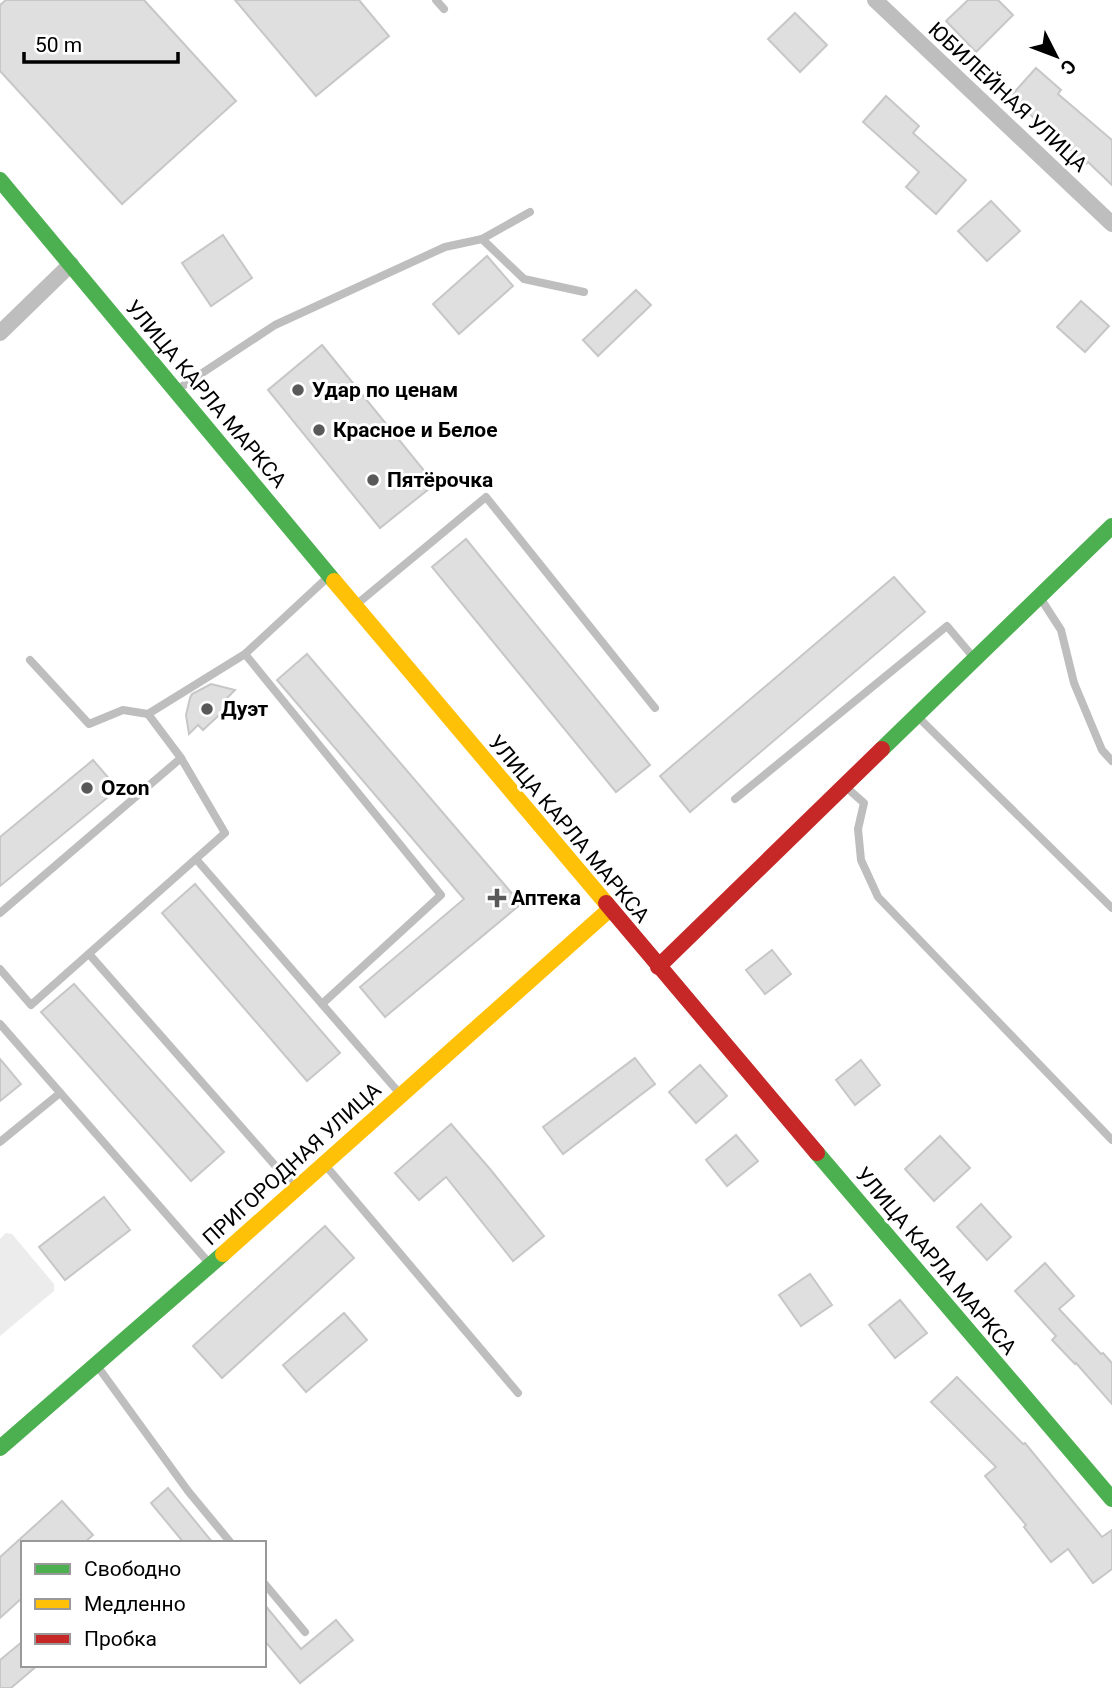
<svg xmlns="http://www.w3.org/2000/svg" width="1112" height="1688" viewBox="0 0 1112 1688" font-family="Roboto,sans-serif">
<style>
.green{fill:#ececec}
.building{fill:#dfdfdf;stroke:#c7c7c7;stroke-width:2}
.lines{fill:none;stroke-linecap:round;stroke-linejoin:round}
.lane{stroke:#bebebe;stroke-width:8}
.street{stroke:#bebebe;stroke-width:16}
.fast{stroke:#4caf50;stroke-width:16}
.slow{stroke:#ffc107;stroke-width:16}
.jam{stroke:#c62828;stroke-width:16}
.poi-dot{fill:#595959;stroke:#fff;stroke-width:2.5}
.labels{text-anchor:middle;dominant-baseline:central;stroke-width:6;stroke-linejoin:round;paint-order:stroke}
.street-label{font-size:21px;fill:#000;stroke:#fff}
.poi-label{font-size:21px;font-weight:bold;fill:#000;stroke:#fff;text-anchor:start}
</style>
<rect width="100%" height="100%" fill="#fff"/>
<polygon class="green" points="6,1233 12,1234 54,1284 54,1291 0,1336 0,1239"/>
<g class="building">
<polygon points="6,0 144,0 236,101 122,204 0,71 0,5"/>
<polygon points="235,0 359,0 389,36 316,96"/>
<polygon points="968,0 998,0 1013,15 976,52 946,21"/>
<polygon points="795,13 827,45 800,72 768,39"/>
<polygon points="1036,68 1061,90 1058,94 1112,140 1112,185 1088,162 1086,164 1010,97"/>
<polygon points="886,96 919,126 913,133 966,180 936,214 906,187 919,172 863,122"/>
<polygon points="991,201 1020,231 987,261 958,231"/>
<polygon points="223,235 252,278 211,306 182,263"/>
<polygon points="487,256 513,286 459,334 433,304"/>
<polygon points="636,290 651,305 598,356 583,340"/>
<polygon points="1081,301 1109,326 1085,352 1057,327"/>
<polygon points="322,345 435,484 380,528 268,390"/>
<polygon points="466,539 650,765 616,792 432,567"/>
<polygon points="894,577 925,612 690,812 660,776"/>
<polygon points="307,654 521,904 385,1017 360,987 464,899 277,680"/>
<polygon points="211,684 235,690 227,698 232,703 203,730 198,725 189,734 186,715 190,698 192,694"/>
<polygon points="93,760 118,789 0,886 0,837"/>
<polygon points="195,884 340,1053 307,1081 162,913"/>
<polygon points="772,950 791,974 765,994 746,970"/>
<polygon points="74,984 224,1152 191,1181 41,1012"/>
<polygon points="635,1058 655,1084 563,1154 543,1127"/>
<polygon points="0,1059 21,1084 0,1101"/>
<polygon points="861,1060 880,1085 855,1105 836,1080"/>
<polygon points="700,1065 727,1096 696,1123 669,1092"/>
<polygon points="451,1124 490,1169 544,1236 513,1261 446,1177 419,1200 395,1173"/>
<polygon points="736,1135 758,1161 727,1186 706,1160"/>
<polygon points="940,1136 970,1168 934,1201 905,1169"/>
<polygon points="104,1197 130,1230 65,1280 39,1247"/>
<polygon points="981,1204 1011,1237 987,1260 957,1227"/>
<polygon points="325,1226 354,1258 222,1378 193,1346"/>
<polygon points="1045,1263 1074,1296 1059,1309 1101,1354 1103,1353 1112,1363 1112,1404 1076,1363 1075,1364 1052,1340 1056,1336 1015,1291"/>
<polygon points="810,1274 832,1305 801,1326 779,1295"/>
<polygon points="900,1300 927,1333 895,1358 869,1325"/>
<polygon points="344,1313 367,1340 306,1392 283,1365"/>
<polygon points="957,1377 1023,1444 1025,1443 1102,1537 1112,1530 1112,1569 1093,1583 1068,1549 1051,1562 1024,1527 1026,1525 985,1476 996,1467 931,1402"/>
<polygon points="168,1488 213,1543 184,1543 151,1503"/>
<polygon points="62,1501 93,1535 84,1543 23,1543 23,1597 0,1618 0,1557"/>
<polygon points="264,1604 301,1649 336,1620 353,1640 300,1683 264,1640"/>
<polygon points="23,1641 23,1665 38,1665 11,1688 0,1688 0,1660"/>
</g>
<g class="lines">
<g class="lane">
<polyline points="436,0 444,9"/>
<polyline points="482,239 524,279 584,292"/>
<polyline points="178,389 275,325 445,247 482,239 530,212"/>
<polyline points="1041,599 1061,630 1074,683 1102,750 1112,761"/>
<polyline points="357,604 486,497 655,708"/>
<polyline points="245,654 441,895 322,1004"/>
<polyline points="30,660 89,724 123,710 148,714"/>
<polyline points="919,718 1112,908"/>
<polyline points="847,788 864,803 858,829 861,860 878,897 1112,1140"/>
<polyline points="735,799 947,626 974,658"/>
<polyline points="196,859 401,1095"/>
<polyline points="0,913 181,758"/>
<polyline points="89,954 294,1187"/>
<polyline points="0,969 31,1005 225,833 181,758 148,714 245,654 327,578"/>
<polyline points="0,1024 209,1263"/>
<polyline points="0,1142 60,1093"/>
<polyline points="326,1166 518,1393"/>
<polyline points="98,1367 188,1491 231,1543"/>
<polyline points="264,1583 305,1632"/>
</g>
<g class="street">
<polyline points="875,0 1112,224"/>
<polyline points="0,333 71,264"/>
</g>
<g class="fast">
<polyline points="0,180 334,581"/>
<polyline points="882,749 1112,526"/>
<polyline points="817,1153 1112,1499"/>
<polyline points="0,1448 223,1254"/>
</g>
<g class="slow">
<polyline points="334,581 606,903"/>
<polyline points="223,1254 610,909"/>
</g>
<g class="jam">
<polyline points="606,903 817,1153"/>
<polyline points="658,967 882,749"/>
</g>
</g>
<g class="poi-dot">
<circle cx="298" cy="390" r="7"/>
<circle cx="319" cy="430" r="7"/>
<circle cx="373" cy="480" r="7"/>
<circle cx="207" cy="709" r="7"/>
<circle cx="87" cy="788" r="7"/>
<path d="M493.5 887.5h7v7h7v7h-7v7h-7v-7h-7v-7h7z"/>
</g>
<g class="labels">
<g class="street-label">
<text transform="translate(1008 97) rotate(43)">ЮБИЛЕЙНАЯ УЛИЦА</text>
<text transform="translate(206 394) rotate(50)">УЛИЦА КАРЛА МАРКСА</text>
<text transform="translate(569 829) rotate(50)">УЛИЦА КАРЛА МАРКСА</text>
<text transform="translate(292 1164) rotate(-42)">ПРИГОРОДНАЯ УЛИЦА</text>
<text transform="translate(936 1261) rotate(50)">УЛИЦА КАРЛА МАРКСА</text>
</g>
<g class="poi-label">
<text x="312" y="390">Удар по ценам</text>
<text x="333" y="430">Красное и Белое</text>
<text x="387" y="480">Пятёрочка</text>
<text x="221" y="709">Дуэт</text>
<text x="101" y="788">Ozon</text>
<text x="511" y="898">Аптека</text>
</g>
</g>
<rect x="21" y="1541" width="245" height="126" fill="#ffffff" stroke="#999999" stroke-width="2"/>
<rect x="35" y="1564" width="35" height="10" fill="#4caf50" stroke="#999999" stroke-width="2"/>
<text x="84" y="1576" font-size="21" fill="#000000">Свободно</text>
<rect x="35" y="1599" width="35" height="10" fill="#ffc107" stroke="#999999" stroke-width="2"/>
<text x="84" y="1611" font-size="21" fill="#000000">Медленно</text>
<rect x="35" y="1634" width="35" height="10" fill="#c62828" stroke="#999999" stroke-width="2"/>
<text x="84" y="1646" font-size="21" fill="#000000">Пробка</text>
<g transform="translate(1056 56) rotate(132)" stroke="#ffffff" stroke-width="5" paint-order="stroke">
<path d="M0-5L12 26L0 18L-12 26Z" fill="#000000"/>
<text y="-10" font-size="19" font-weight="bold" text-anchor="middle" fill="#000000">С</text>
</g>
<path d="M24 52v10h154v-10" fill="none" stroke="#000000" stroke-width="3.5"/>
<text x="35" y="52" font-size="21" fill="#000000" stroke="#ffffff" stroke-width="5" paint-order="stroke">50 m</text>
</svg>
